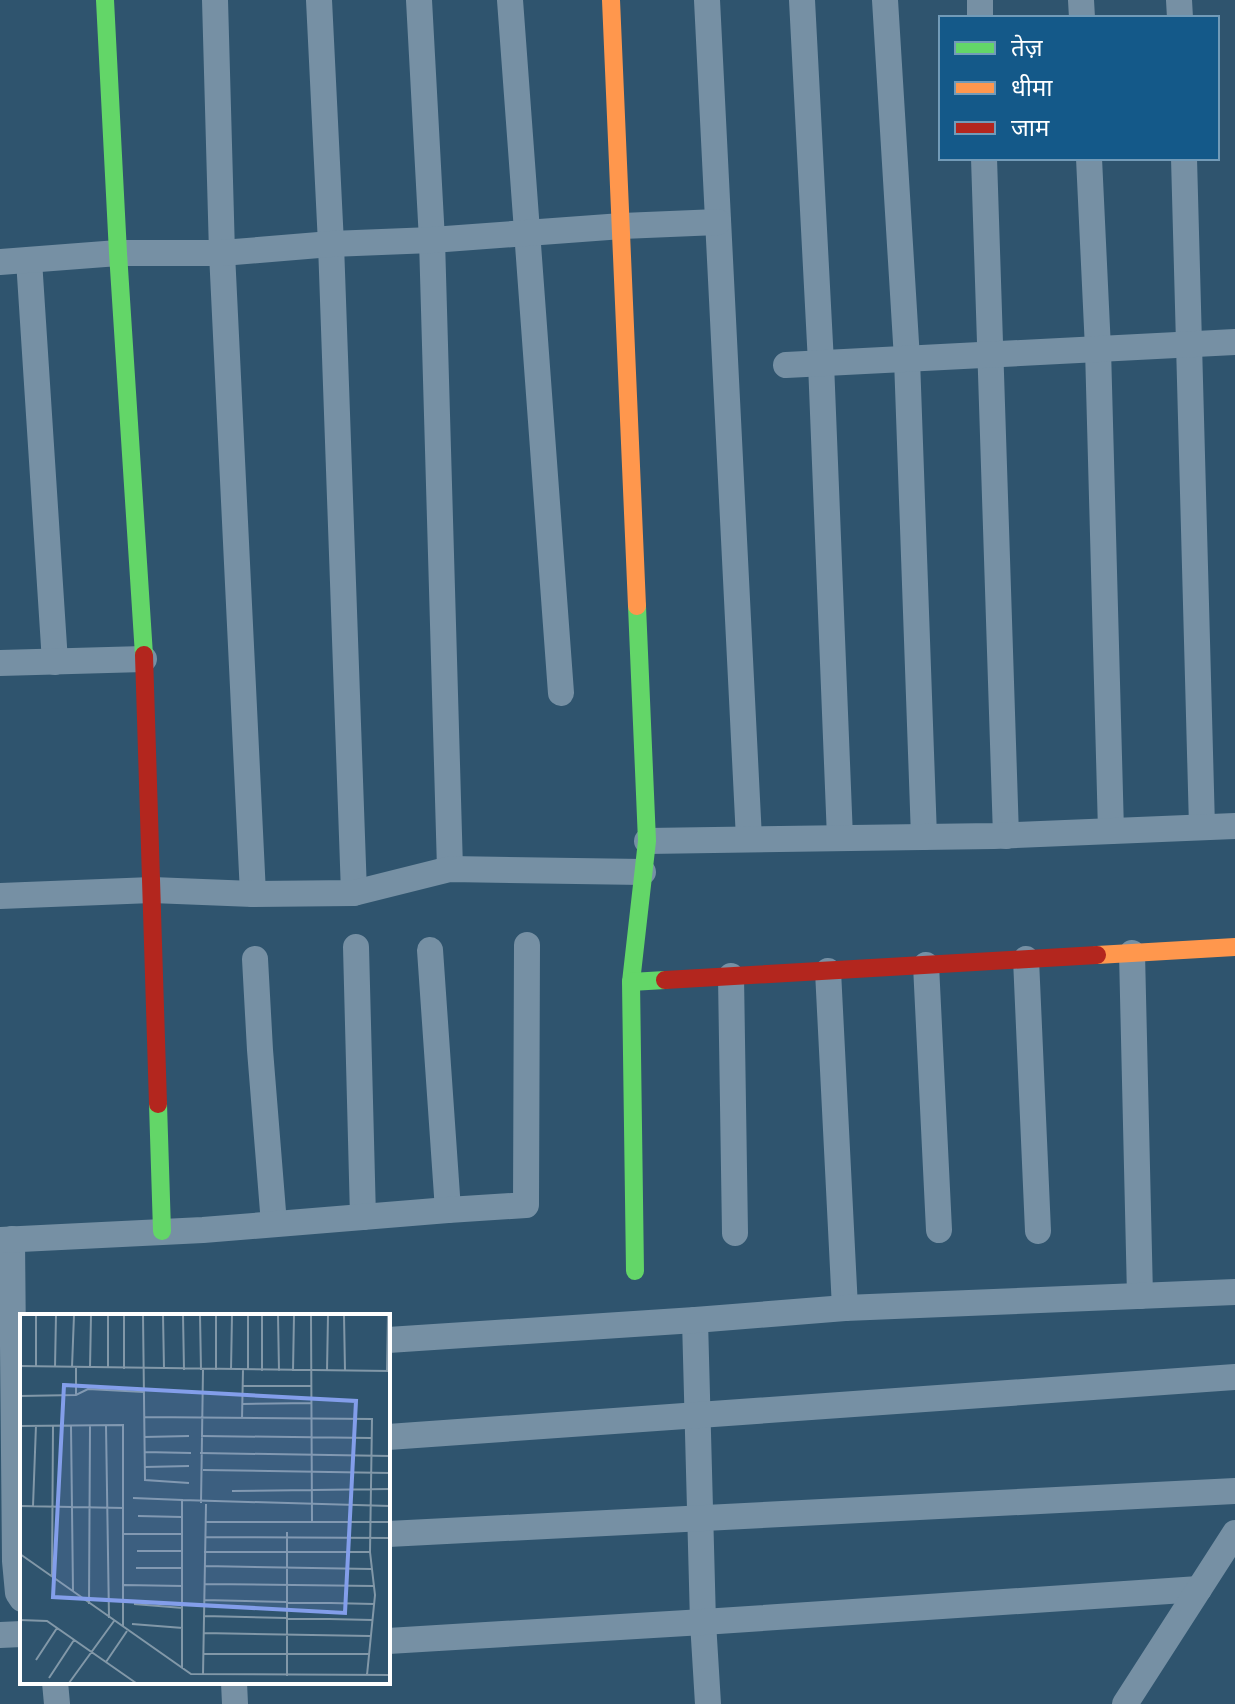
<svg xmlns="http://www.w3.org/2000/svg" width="1235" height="1704" viewBox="0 0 1235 1704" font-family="Signika,'Noto Sans Devanagari',sans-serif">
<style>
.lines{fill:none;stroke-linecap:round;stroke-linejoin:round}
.street{stroke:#7690a4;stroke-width:26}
.fast{stroke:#63d668;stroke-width:18}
.slow{stroke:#ff974d;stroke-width:18}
.jam{stroke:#b3261e;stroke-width:18}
.inset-road{fill:none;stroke:#8298a8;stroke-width:2}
.view{fill:#839eea;fill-opacity:0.15;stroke:#839eea;stroke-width:4}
.inset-edge{fill:none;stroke:#fff;stroke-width:4}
</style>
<rect width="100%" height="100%" fill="#2f546e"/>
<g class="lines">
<g class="street">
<polyline points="215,0 222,253 253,894"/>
<polyline points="319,0 331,244 354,893"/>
<polyline points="419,0 432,240 450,869"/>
<polyline points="510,0 561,693"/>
<polyline points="707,0 749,839"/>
<polyline points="802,0 821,363 840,838"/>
<polyline points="885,0 907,359 924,837"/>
<polyline points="980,0 980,18"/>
<polyline points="1081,0 1082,18"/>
<polyline points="1179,0 1180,18"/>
<polyline points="984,158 1006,836"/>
<polyline points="1089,158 1098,349 1111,831"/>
<polyline points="1184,158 1202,827"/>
<polyline points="29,260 55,662"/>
<polyline points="0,262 118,253 222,253 331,244 432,240 622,226 718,222"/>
<polyline points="786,365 1235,342"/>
<polyline points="0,663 144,659"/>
<polyline points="647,841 994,836 1235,826"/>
<polyline points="0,896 152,890 253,894 354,893 450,869 643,872"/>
<polyline points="356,947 363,1217"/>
<polyline points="430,950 448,1210"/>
<polyline points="1132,953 1140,1296"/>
<polyline points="255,959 260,1050 274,1224"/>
<polyline points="1026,959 1038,1231"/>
<polyline points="926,965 939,1230"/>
<polyline points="828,971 845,1308"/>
<polyline points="731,976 735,1233"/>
<polyline points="12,1239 15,1561 18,1593 22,1599"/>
<polyline points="0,1240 203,1230 448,1210 526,1205 527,945"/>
<polyline points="695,1320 703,1622 708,1704"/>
<polyline points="388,1340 695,1320 845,1308 1235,1292"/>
<polyline points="388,1437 1235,1377"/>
<polyline points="388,1534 1235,1491"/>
<polyline points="0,1635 22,1634"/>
<polyline points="388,1641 703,1622 1199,1589"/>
<polyline points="55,1682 57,1704"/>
<polyline points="234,1682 235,1704"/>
<polyline points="1125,1704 1235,1533"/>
</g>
<g class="fast">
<polyline points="105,0 118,253 144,655"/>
<polyline points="631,982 647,841 637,606"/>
<polyline points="158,1104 162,1231"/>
<polyline points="635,1271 631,982 665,980"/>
</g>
<g class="slow">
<polyline points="611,0 637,606"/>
<polyline points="1097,955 1235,947"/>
</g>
<g class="jam">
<polyline points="144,655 158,1104"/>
<polyline points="665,980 1097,955"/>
</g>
</g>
<g transform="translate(20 1314)">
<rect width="370" height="370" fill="#2f546e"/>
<path class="inset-road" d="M 16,1 L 16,53M 104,1 L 104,55M 123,1 L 125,166 L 169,169M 143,1 L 144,55M 163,1 L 164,56M 180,1 L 181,56M 196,1 L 196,56M 228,1 L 228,56M 258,1 L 259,57M 291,1 L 292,208M 324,1 L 325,57M 0,52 L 370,57M 35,53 L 36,1M 52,53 L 54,1M 56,54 L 56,81M 70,54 L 71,1M 88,54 L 88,1M 211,56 L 212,1M 242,57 L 242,1M 273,57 L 274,1M 307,57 L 308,1M 367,57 L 368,1M 223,72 L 291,72M 0,82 L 56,81 L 68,75 L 124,78M 222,90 L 292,89M 124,103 L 352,105 L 350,238 L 355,281 L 347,361M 222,105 L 223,56M 86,111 L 89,304M 0,112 L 103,111 L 103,313M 51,112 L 53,278M 181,122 L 351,124M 124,123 L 169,122M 124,138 L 171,139M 180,139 L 370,142M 125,153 L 169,152M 183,156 L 370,159M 212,177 L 370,175M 113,184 L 162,186 L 162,355M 162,186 L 370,192M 181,189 L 183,56M 0,192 L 104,194M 13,192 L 16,111M 118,202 L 162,203M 186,208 L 370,208M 104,220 L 162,220M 185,223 L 370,224M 117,237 L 162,237M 184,238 L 350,238M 0,240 L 171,360 L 370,361M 184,252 L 351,255M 116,254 L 163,254M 32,263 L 33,112M 184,270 L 353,272M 104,271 L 163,272M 184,286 L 354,290M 69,290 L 70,111M 114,290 L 163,294M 184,302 L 352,306M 0,306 L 27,307 L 116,369M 112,310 L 163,314M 183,319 L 350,322M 183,340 L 349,340M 16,346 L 37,314M 86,348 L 107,317M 183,361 L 186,190M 267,362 L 267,218M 29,364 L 54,326M 49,369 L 94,307"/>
<path class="view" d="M 44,71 L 336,87 L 325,299 L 33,283 Z"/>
<rect width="370" height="370" class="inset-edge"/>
</g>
<rect x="939" y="16" width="280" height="144" fill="#145989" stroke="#729bb8" stroke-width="2"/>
<rect x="955" y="42" width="40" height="12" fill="#63d668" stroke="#729bb8" stroke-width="2"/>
<text x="1011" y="56" font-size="24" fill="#ffffff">तेज़</text>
<rect x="955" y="82" width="40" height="12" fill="#ff974d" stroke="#729bb8" stroke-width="2"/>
<text x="1011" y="96" font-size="24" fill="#ffffff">धीमा</text>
<rect x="955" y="122" width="40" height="12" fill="#b3261e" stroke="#729bb8" stroke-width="2"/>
<text x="1011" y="136" font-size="24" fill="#ffffff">जाम</text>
</svg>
